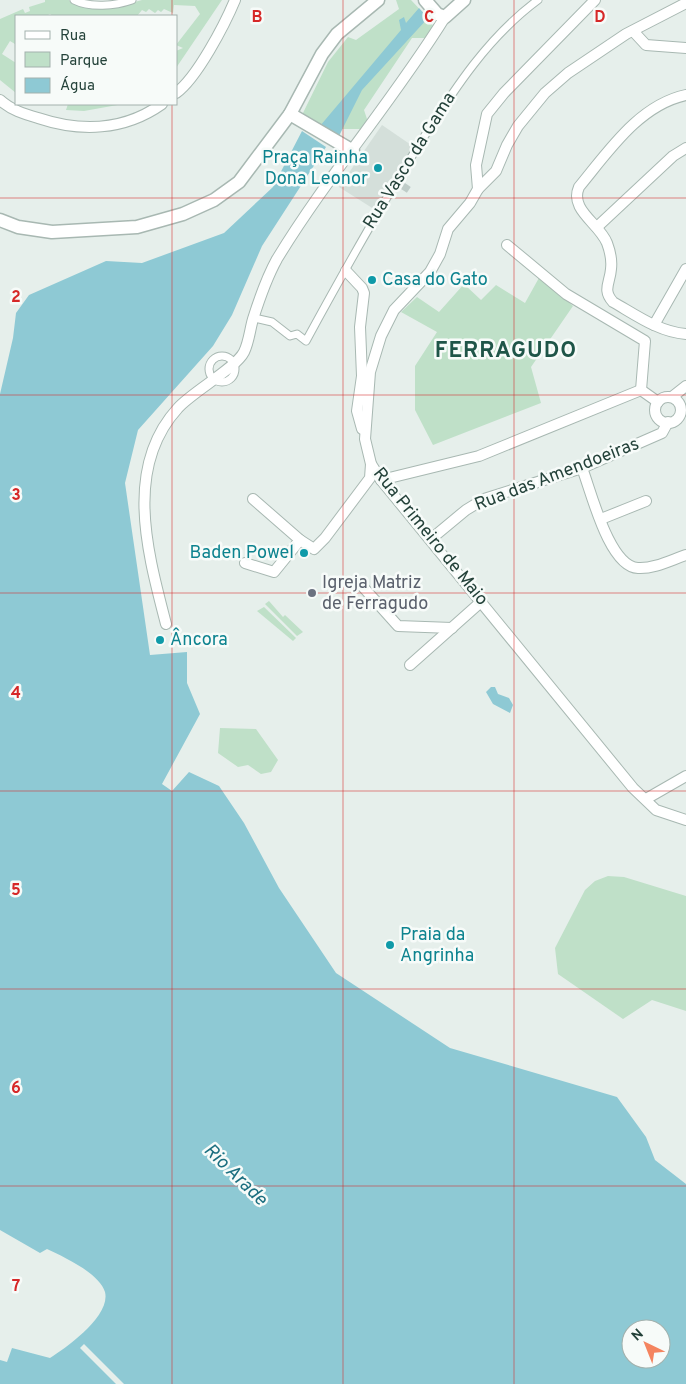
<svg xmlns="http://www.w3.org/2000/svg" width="686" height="1384" viewBox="0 0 686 1384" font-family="Overpass,sans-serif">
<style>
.built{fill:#d4dfda}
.green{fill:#bfe0c8}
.water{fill:#8ec9d4;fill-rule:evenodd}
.pier{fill:#e6efeb}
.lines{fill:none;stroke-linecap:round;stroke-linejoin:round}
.pedestrian-tunnel{stroke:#bfccc8;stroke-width:7;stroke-dasharray:7 3.5;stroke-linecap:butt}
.pedestrian-casing{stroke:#a8b8b2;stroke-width:9}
.minor-casing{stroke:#a8b8b2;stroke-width:12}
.tertiary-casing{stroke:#a8b8b2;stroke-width:15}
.pedestrian{stroke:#fff;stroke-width:7}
.minor{stroke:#fff;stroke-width:10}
.tertiary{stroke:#fff;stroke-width:12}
.grid{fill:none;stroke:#d62828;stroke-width:1;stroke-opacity:0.55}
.culture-dot{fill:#0f9aa8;stroke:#f7fbf9;stroke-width:2}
.worship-dot{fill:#6b7280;stroke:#f7fbf9;stroke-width:2}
.labels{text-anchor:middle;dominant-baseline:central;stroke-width:5;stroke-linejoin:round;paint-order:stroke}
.culture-label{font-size:18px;fill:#0d838f;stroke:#f7fbf9;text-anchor:start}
.street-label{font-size:18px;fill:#24423a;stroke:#f7fbf9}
.worship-label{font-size:18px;fill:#5b616d;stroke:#f7fbf9;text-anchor:start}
.water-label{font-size:19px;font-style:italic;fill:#1c6f80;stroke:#f7fbf9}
.district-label{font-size:22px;font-weight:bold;letter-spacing:1px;fill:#1f5548;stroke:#f7fbf9}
.grid-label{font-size:16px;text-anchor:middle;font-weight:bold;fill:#d62828;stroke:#f7fbf9;stroke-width:5;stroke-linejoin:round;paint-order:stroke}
</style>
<rect width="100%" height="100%" fill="#e6efeb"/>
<polygon class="built" points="382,125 417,149 377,211 339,187"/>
<g class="green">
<polygon points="45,0 69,0 71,3 83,7 116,7 142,0 222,0 176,68 176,51 183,48 176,45 200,14 195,6 174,5 173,13 164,9 161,12 158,10 155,13 149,9 146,12 142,10 137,16 53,16 50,14 46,16 16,16 16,42 15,44 10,41 2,54 16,63 16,93 0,80 0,19 23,9 25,13 30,11 29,7 45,2"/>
<polygon points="396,0 411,0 428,18 433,26 427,38 412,38 364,110 368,122 362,129 341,129 339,136 302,115 328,62 348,37 356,40 399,9"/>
<polygon points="68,104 123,104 84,111 66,110"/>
<polygon points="540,276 573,306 531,367 541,403 433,445 415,410 415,366 437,332 401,312 417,297 439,312 464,284 481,300 496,285 525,303"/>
<polygon points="269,601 283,617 285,615 303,632 297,636 265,604"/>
<polygon points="264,607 296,638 293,641 257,611"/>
<polygon points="220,728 256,729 278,760 271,772 261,774 248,765 238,767 218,753"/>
<polygon points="608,876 624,877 686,896 686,1011 652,1000 623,1019 558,974 555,948 585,890 595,881"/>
</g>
<g class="water">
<polygon points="419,8 428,18 362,90 339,136 320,126 401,30 399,20 404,17 406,23"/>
<path d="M 302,131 L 326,147 L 262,246 L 232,315 L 213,346 L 138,430 L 125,483 L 150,655 L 187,652 L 187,683 L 200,714 L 162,784 L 172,791 L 189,772 L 219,786 L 244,823 L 279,888 L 336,973 L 450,1048 L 617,1097 L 646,1137 L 655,1160 L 686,1184 L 686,1384 L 0,1384 L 0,1360 L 7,1362 L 12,1348 L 50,1358 C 66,1348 111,1316 105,1292 C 99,1273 64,1257 47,1249 L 40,1253 L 0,1230 L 0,394 L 13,338 L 16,313 L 29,295 L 106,261 L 142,263 L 224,233 L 273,187 ZM 631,1329 L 661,1329 L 661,1359 L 631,1359 Z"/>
<polygon points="491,687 495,687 498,694 509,698 513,705 510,713 493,704 486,692"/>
</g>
<polygon class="pier" points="84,1344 124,1384 116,1384 80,1348"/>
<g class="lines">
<polyline class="pedestrian-tunnel" points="403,186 409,190"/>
<defs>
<g id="pedestrian">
<path d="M 74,0 C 90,8 115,6 132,0"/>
<path d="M 254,318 L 272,322 L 290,336 L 297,334 L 306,341 C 343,273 381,205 422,140 C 455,88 488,37 538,0"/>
<circle cx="222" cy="369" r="13"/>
</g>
<g id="minor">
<polyline points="595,0 504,93 487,114 476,165 478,189 470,203 448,229 440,254 430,272 394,310 381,336 370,372 365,439 371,464 381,480 633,788 656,810 686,820"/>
<polyline points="633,31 646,45 686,48"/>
<path d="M 176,93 C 197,78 225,24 235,0"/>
<path d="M 686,95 C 639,105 608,152 579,187 C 569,210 599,223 607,243 C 610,251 612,261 611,269 C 610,283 602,290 613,302 C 636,315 659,332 686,334"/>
<path d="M 0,100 C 11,110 24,114 38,118 C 80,132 124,131 162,104"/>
<polyline points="478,189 496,171 507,145 518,126 545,93 568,73 626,34 686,3"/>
<polyline points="597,227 673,156 686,148"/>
<polyline points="507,245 566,294 645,341 641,390"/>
<polyline points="346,271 362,288 364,293 360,327 362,376 357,411 362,429"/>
<polyline points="654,325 686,269"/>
<polyline points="641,390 658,402"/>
<polyline points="672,397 686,386"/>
<circle cx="668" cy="410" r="13"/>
<path d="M 582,468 C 591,491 609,567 638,568 C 654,569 671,560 686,555"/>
<polyline points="381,480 479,456 641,390"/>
<polyline points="253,499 300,540"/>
<polyline points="601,519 646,501"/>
<polyline points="431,539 466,510 484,499 582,468 662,433 668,422"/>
<polyline points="245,563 274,572 300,540 314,549 325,538 370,478 371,464"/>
<polyline points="363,587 398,626 452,628"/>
<path d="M 166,624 C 148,554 123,468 178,408 C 192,392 236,368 244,352 C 249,342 250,329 253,319 C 259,300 267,277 277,259 C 328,175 393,101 445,17"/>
<polyline points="410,665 482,601"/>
<polyline points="646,799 686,776"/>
</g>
<g id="tertiary">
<polyline points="425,0 437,14 445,17 464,0"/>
<polyline points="290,114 353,151"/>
<polyline points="0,220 18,227 52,232 137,227 183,214 214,200 239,182 290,114 322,54 337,34 378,0"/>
</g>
</defs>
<use href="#pedestrian" class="pedestrian-casing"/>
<use href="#minor" class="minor-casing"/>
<use href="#tertiary" class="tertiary-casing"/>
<use href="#pedestrian" class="pedestrian"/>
<use href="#minor" class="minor"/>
<use href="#tertiary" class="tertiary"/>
</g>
<path class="grid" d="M 172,0 L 172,16M 343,0 L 343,1384M 514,0 L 514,1384M 172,104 L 172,1384M 0,198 L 686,198M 0,395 L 686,395M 0,593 L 686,593M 0,791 L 686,791M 0,989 L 686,989M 0,1186 L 686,1186"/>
<g class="culture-dot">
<circle cx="378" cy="168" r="5"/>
<circle cx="372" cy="280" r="5"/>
<circle cx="304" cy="553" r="5"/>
<circle cx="160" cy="640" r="5"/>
<circle cx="390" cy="945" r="5"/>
</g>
<circle class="worship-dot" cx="312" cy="593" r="5"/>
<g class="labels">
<g class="culture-label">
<text x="368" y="158" text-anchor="end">Praça Rainha<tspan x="368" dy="21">Dona Leonor</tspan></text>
<text x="382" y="280">Casa do Gato</text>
<text x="294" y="553" text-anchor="end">Baden Powel</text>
<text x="170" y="640">Âncora</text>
<text x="400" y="935">Praia da<tspan x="400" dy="21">Angrinha</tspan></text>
</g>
<g class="street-label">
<text transform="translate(410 161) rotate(-58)">Rua Vasco da Gama</text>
<text transform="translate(557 475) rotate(-21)">Rua das Amendoeiras</text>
<text transform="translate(430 537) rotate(51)">Rua Primeiro de Maio</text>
</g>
<g class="worship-label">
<text x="322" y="583">Igreja Matriz<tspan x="322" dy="21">de Ferragudo</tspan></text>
</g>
<g class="water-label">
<text transform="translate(235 1175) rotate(44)">Rio Arade</text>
</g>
<g class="district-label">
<text x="506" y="351">FERRAGUDO</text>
</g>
</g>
<g class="grid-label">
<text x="257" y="22">B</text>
<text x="429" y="22">C</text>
<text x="600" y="22">D</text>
<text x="16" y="302">2</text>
<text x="16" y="500">3</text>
<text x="16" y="698">4</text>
<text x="16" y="895">5</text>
<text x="16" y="1093">6</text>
<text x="16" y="1291">7</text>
</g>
<rect x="15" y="15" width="162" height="90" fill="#f7fbf9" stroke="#a3b1ad"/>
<rect x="25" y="31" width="25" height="8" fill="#ffffff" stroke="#a3b1ad"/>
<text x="60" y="40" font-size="15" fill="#24423a">Rua</text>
<rect x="25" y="52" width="25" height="15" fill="#bfe0c8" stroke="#a3b1ad"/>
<text x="60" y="65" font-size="15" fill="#24423a">Parque</text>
<rect x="25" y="78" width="25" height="15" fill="#8ec9d4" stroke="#a3b1ad"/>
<text x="60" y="90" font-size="15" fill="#24423a">Água</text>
<g transform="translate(646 1344) rotate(317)"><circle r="24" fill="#f7fbf9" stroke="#a3b1ad"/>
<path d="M0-4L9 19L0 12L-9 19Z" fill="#f4845f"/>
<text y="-8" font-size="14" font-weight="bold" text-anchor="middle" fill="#24423a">N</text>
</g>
</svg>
